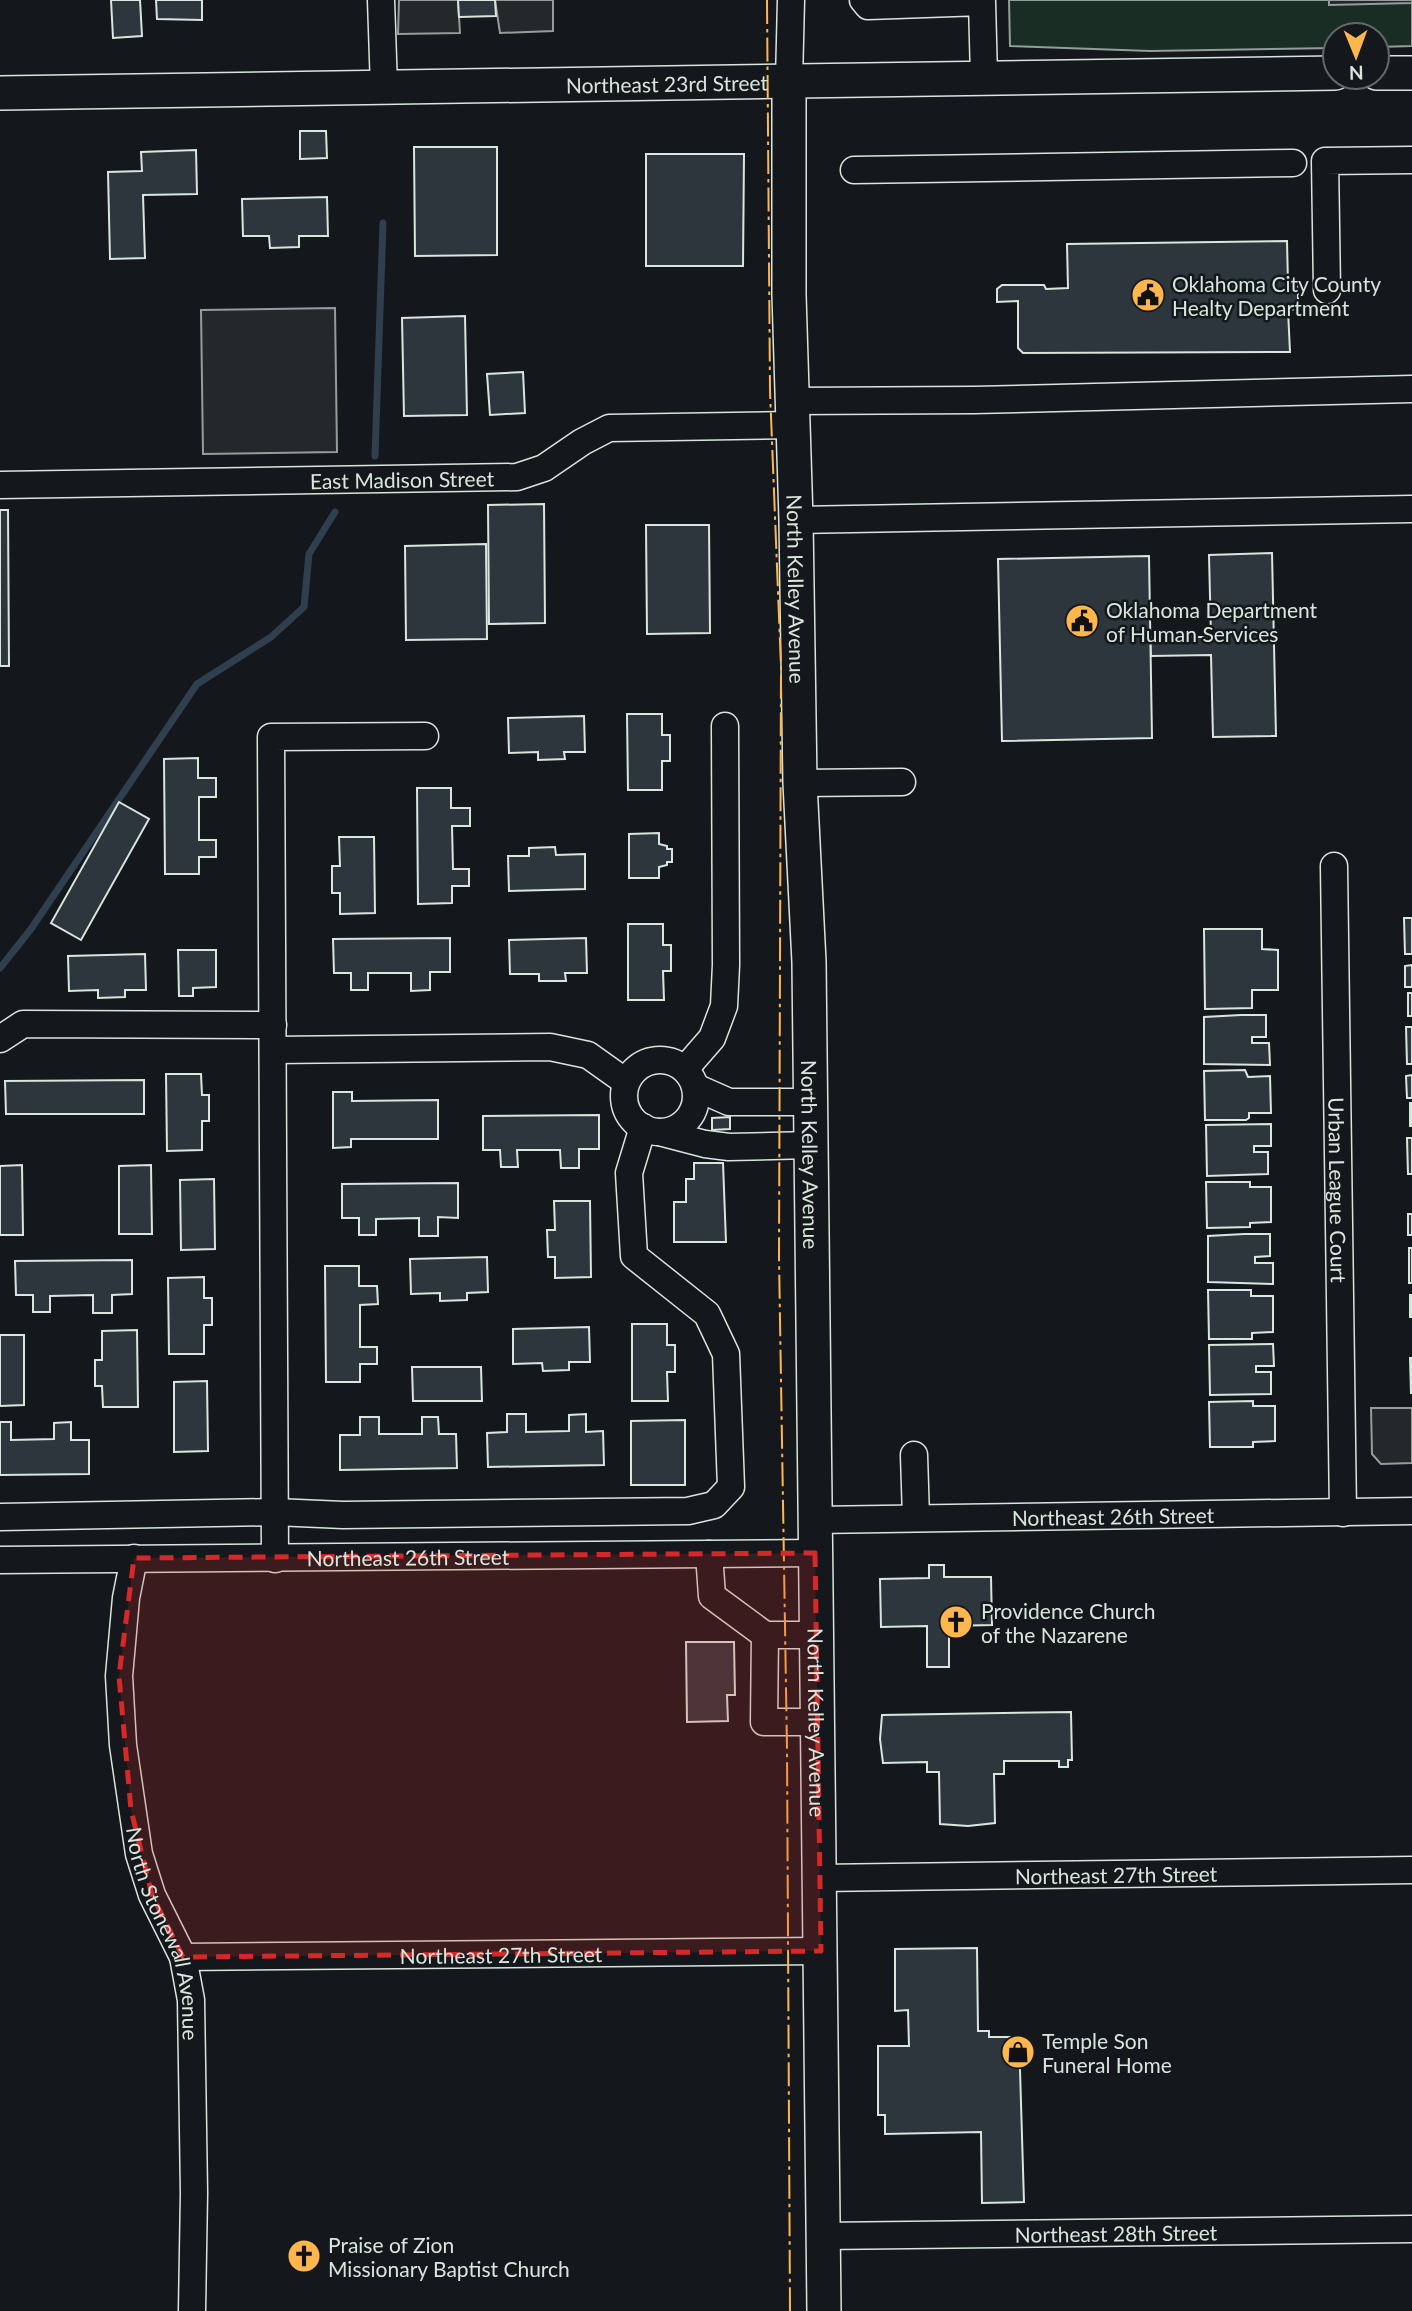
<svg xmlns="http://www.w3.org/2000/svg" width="1412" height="2311" viewBox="0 0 1412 2311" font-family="Lato,sans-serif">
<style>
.green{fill:#1a2d24;stroke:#939e99;stroke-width:2}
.parking{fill:#24282b;stroke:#939e99;stroke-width:2}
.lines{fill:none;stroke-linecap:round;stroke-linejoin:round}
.stream{stroke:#2f3f4d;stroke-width:7}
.building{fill:#2c363c;stroke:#d8e6dc;stroke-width:2}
.minor-casing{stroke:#d8e6dc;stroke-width:29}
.major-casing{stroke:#d8e6dc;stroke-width:36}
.minor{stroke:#14181c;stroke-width:26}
.major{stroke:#14181c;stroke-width:33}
.power{stroke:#ffb74d;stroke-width:2;stroke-dasharray:24 5 3.5 5;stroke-linecap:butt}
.marked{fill:#d62828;fill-opacity:0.2;stroke:#d62828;stroke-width:5;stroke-dasharray:14 9;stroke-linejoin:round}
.labels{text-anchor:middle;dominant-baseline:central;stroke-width:5;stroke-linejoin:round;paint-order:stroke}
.street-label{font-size:21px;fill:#d8e6dc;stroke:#14181c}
.poi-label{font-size:21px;fill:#d8e6dc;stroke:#14181c;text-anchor:start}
</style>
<rect width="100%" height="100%" fill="#14181c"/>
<polygon class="green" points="1009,0 1412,0 1412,46 1377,47 1377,35 1335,35 1335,48 1150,51 1010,46"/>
<g class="parking">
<polygon points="399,0 458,0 460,33 398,34"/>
<polygon points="495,0 553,0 553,31 500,33"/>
<polygon points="1329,0 1412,0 1412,3 1329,5"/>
<polygon points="335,308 337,452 203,454 201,310"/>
<polygon points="1412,1408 1412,1463 1381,1464 1372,1454 1371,1408"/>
</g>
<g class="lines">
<g class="stream">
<polyline points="375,456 383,223"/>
<polyline points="0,968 31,929 197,684 271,637 304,607 309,554 335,512"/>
</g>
</g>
<g class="building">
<polygon points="111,0 140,0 142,36 113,38"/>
<polygon points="156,0 202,0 202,20 157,19"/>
<polygon points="458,0 495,0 496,16 459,17"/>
<polygon points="300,131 326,131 327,158 300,159"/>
<polygon points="414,147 497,147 497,255 415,256"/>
<polygon points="196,150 197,194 143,195 145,258 110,259 108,172 142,171 141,152"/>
<polygon points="646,154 744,154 743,266 646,266"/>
<polygon points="327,197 328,236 299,236 299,247 270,248 269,236 243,236 242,199"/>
<polygon points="1287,241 1288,284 1298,284 1298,309 1288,310 1290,352 1023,353 1018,348 1018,301 997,302 997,289 1002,285 1044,285 1046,289 1068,288 1067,244"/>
<polygon points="465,316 467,415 404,416 402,318"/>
<polygon points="523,372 525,413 490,415 487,374"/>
<polygon points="544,504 545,623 489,624 488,505"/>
<polygon points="0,510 8,510 9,666 0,666"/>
<polygon points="646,525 709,525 710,633 647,634"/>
<polygon points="486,544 487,639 406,640 405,546"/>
<polygon points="1272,553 1276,736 1213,737 1211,655 1151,656 1150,637 1211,637 1209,555"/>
<polygon points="1149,556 1152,738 1002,741 998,559"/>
<polygon points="627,714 662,714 662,735 670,735 670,761 662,761 662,790 628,790"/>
<polygon points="584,716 585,752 564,752 565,759 538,760 538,752 509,753 508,718"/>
<polygon points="198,758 198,778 216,778 216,797 199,797 199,840 216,840 216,857 199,857 199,874 165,874 164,759"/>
<polygon points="417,788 451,788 451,808 470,808 470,826 452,826 453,869 469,869 469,886 452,886 452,903 418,904"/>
<polygon points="119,802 149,819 81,940 51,923"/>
<polygon points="659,833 659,844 667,846 667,849 672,849 672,862 667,862 667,865 659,867 659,878 629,878 629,834"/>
<polygon points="339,837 374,837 375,913 340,914 340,893 332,893 332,866 340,866"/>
<polygon points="555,847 556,855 585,854 585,889 509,891 508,856 529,856 529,848"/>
<polygon points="1404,918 1412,918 1412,954 1405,954"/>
<polygon points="628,924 663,924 663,945 671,945 671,971 663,971 664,1000 628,1000"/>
<polygon points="1204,929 1262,929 1262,949 1278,950 1278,990 1252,990 1252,1008 1205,1009"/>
<polygon points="450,938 450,972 430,972 430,990 411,991 411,973 368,973 368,990 351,990 351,973 334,973 333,939"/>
<polygon points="586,938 587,973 565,973 566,981 539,981 539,974 510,974 509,940"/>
<polygon points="178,950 216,950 216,987 193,988 193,996 179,996"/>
<polygon points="145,954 146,990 125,990 125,997 98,998 98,990 69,991 68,956"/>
<polygon points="1412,965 1412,987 1405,987 1405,966"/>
<rect x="1408" y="993" width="4" height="23"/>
<polygon points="1241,1015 1266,1015 1266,1037 1252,1037 1252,1043 1269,1043 1270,1065 1204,1064 1204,1017"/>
<polygon points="1406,1027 1412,1027 1412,1064 1407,1064"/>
<polygon points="1245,1070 1248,1077 1270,1076 1271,1113 1249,1113 1249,1118 1246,1120 1205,1120 1204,1071"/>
<polygon points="166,1074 201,1074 202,1095 209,1095 209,1121 202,1121 202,1150 167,1151"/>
<polygon points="1412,1075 1412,1098 1407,1098 1406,1076"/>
<polygon points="144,1080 144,1114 6,1114 5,1081"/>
<polygon points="333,1092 352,1092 352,1101 438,1100 438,1139 351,1139 351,1147 333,1148"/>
<rect x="1410" y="1103" width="2" height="23"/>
<polygon points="599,1115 599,1149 579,1149 579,1168 561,1168 560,1150 517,1150 518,1167 501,1167 500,1150 483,1150 483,1116"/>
<polygon points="730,1117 730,1129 712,1130 712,1118"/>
<polygon points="1271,1124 1271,1146 1254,1146 1254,1152 1268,1152 1268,1174 1207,1176 1206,1125"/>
<polygon points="1407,1138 1412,1138 1412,1174 1408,1174"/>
<polygon points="694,1163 723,1163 726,1242 674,1242 674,1202 686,1202 686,1179 694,1179"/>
<polygon points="22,1165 23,1235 0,1235 0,1166"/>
<polygon points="151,1165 152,1234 119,1234 119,1166"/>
<polygon points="214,1179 215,1249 181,1250 180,1180"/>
<polygon points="1206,1182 1250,1182 1250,1187 1271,1187 1271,1222 1250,1223 1250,1227 1207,1228"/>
<polygon points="458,1183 458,1218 438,1217 438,1236 419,1236 419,1218 376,1219 376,1235 359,1235 359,1218 342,1218 342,1184"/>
<polygon points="554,1201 590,1201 591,1277 555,1278 555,1257 548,1257 547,1230 555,1230"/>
<rect x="1408" y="1214" width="4" height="21"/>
<polygon points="1244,1234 1270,1234 1270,1256 1255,1257 1255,1263 1273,1263 1273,1284 1208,1282 1208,1236"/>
<rect x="1409" y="1248" width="3" height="35"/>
<polygon points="487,1257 488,1292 467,1293 467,1300 440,1301 440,1293 411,1294 410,1259"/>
<polygon points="132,1260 132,1294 112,1295 112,1313 93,1313 93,1295 50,1296 50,1312 33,1312 33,1295 16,1295 15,1261"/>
<polygon points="325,1266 359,1266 359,1286 377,1286 378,1304 360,1305 360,1347 377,1347 377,1364 360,1364 360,1382 326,1382"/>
<polygon points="204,1277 204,1298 212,1298 212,1325 204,1325 204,1354 169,1354 168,1278"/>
<polygon points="1208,1290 1251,1290 1251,1296 1273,1296 1273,1332 1252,1333 1252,1339 1209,1339"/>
<rect x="1410" y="1295" width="2" height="22"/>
<polygon points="632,1324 667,1324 667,1345 675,1345 675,1372 667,1372 668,1401 632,1401"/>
<polygon points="589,1327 590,1362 569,1362 569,1370 543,1371 542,1363 513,1364 513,1329"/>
<polygon points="137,1330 138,1407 103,1407 102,1386 95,1386 95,1360 102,1360 102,1331"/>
<polygon points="0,1335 24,1335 24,1405 0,1406"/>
<polygon points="1273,1344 1274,1366 1256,1366 1256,1372 1271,1372 1271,1394 1210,1395 1209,1345"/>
<polygon points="1410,1358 1412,1358 1412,1393 1411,1393"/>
<polygon points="412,1367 481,1367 482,1401 413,1401"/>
<polygon points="207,1381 208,1451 174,1452 174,1382"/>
<polygon points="1253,1401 1253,1406 1275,1406 1275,1441 1253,1442 1253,1447 1210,1447 1209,1402"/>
<polygon points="507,1414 526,1414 526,1432 569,1431 569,1415 586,1414 586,1432 603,1431 604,1465 488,1467 487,1433 507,1432"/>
<polygon points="360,1417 379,1417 379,1434 422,1434 422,1417 438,1417 439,1434 456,1434 457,1468 340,1470 340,1435 360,1435"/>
<polygon points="685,1420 685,1485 631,1485 631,1421"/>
<polygon points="0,1422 11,1422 11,1440 54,1439 54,1423 71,1422 71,1440 89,1440 89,1474 0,1475"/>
<polygon points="929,1565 944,1565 944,1577 991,1577 992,1625 949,1626 949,1667 927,1667 927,1626 881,1627 880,1579 929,1578"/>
<polygon points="686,1642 734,1642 735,1695 727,1695 728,1721 687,1722"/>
<polygon points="1071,1712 1072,1760 1068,1760 1068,1767 1059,1767 1059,1761 1004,1761 1004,1774 994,1774 995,1823 968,1826 940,1824 939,1772 927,1772 927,1762 883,1763 880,1739 882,1715"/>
<polygon points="977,1948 978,2031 989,2031 989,2037 1019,2037 1024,2202 982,2203 981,2132 885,2134 885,2115 878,2115 878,2046 909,2046 908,2010 895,2011 895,1949"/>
</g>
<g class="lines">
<defs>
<g id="minor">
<polyline points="381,0 384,88"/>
<polyline points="863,0 868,6 982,2 984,78"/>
<polyline points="789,81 791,0"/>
<polyline points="854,170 1293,163"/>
<polyline points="1327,290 1325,161 1412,160"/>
<polyline points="791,401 974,400 1412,389"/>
<path id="s1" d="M 0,485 L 517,477 L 544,468 L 582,442 L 609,428 L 792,425"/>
<polyline points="796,520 1412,509"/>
<polyline points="800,783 902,782"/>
<path id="s2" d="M 1334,866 L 1343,1513"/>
<polyline points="0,1039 23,1024 273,1025"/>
<polyline points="273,1050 550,1047 588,1055 626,1082"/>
<circle cx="660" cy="1096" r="36"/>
<polyline points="685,1069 712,1038 724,1006 726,965 725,726"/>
<polyline points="695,1087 729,1102 811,1102"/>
<polyline points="659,1132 705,1144 729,1147 811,1145"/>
<polyline points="914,1455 916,1518"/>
<polyline points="0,1517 275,1512 343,1515 688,1511 714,1505 731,1487 726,1354 707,1314 634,1256 629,1173 643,1127"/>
<path id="s3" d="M 815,1520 L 1412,1511"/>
<polyline points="709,1554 712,1596 765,1635"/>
<path id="s4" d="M 134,1558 L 126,1598 L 119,1676 L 123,1745 L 139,1854 L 152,1895 L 183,1957 L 191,2000 L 194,2193 L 192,2311"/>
<polyline points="275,1559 271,737 425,736"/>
<path id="s5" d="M 0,1560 L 815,1553"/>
<polyline points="816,1635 765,1635 764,1722 818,1722"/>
<path id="s6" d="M 820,1878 L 1412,1870"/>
<path id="s7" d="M 183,1957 L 821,1951"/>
<path id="s8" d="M 822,2236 L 1412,2229"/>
</g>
<g id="major">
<polyline points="1377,73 1412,73"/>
<path id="s9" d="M 789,81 L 789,295 L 796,520 L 800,783 L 809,962 L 824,2311"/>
<path id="s10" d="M 0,93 L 1335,73"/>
</g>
</defs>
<use href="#minor" class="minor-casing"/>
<use href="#major" class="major-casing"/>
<use href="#minor" class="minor"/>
<use href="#major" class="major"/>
<polyline class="power" points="767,0 770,391 781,667 779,1258 787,1749 790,2311"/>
</g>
<path class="marked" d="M 815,1553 L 821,1951 L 183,1957 L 152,1895 L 131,1810 L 119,1676 L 134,1558 Z"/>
<defs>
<symbol id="civic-disc" viewBox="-11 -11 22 22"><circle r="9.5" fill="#ffb74d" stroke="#14181c"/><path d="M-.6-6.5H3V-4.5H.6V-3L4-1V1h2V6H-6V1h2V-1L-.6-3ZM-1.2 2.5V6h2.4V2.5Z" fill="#111"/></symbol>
<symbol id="church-disc" viewBox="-11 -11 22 22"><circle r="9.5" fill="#ffb74d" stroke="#14181c"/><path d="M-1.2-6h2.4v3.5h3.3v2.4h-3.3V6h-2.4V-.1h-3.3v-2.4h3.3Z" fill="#111"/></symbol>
<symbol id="shop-disc" viewBox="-11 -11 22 22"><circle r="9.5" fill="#ffb74d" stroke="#14181c"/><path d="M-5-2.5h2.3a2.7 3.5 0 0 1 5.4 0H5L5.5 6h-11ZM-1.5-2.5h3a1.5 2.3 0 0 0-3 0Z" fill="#111"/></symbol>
</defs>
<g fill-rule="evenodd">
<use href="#civic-disc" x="1129" y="276" width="38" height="38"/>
<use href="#civic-disc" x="1063" y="602" width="38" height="38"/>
<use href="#church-disc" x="937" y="1603" width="38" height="38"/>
<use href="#shop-disc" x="999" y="2033" width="38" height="38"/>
<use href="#church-disc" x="285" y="2237" width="38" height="38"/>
</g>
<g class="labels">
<g class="street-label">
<text stroke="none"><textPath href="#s10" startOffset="667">Northeast 23rd Street</textPath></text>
<text stroke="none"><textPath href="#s1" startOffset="402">East Madison Street</textPath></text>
<text stroke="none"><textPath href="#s9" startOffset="508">North Kelley Avenue</textPath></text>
<text stroke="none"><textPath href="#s9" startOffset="1074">North Kelley Avenue</textPath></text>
<text stroke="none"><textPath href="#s2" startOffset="324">Urban League Court</textPath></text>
<text stroke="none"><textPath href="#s3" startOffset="298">Northeast 26th Street</textPath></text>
<text stroke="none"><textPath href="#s5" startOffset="408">Northeast 26th Street</textPath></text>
<text stroke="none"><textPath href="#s9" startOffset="1642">North Kelley Avenue</textPath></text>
<text stroke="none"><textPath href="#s6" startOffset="296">Northeast 27th Street</textPath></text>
<text stroke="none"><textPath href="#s4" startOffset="383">North Stonewall Avenue</textPath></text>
<text stroke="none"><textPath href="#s7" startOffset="318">Northeast 27th Street</textPath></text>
<text stroke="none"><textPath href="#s8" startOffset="294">Northeast 28th Street</textPath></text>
</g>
<g class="poi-label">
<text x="1172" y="283">Oklahoma City County<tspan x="1172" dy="24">Healty Department</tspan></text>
<text x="1106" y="609">Oklahoma Department<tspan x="1106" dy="24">of Human Services</tspan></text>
<text x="981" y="1610">Providence Church<tspan x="981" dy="24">of the Nazarene</tspan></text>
<text x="1042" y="2040">Temple Son<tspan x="1042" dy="24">Funeral Home</tspan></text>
<text x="328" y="2244">Praise of Zion<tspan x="328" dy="24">Missionary Baptist Church</tspan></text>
</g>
</g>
<g transform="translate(1356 56) rotate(179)"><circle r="33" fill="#14181c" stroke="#626a69" stroke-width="2"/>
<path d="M0-5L12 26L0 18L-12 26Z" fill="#ffb74d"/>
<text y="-10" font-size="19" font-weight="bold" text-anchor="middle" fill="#d8e6dc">N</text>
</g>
</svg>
